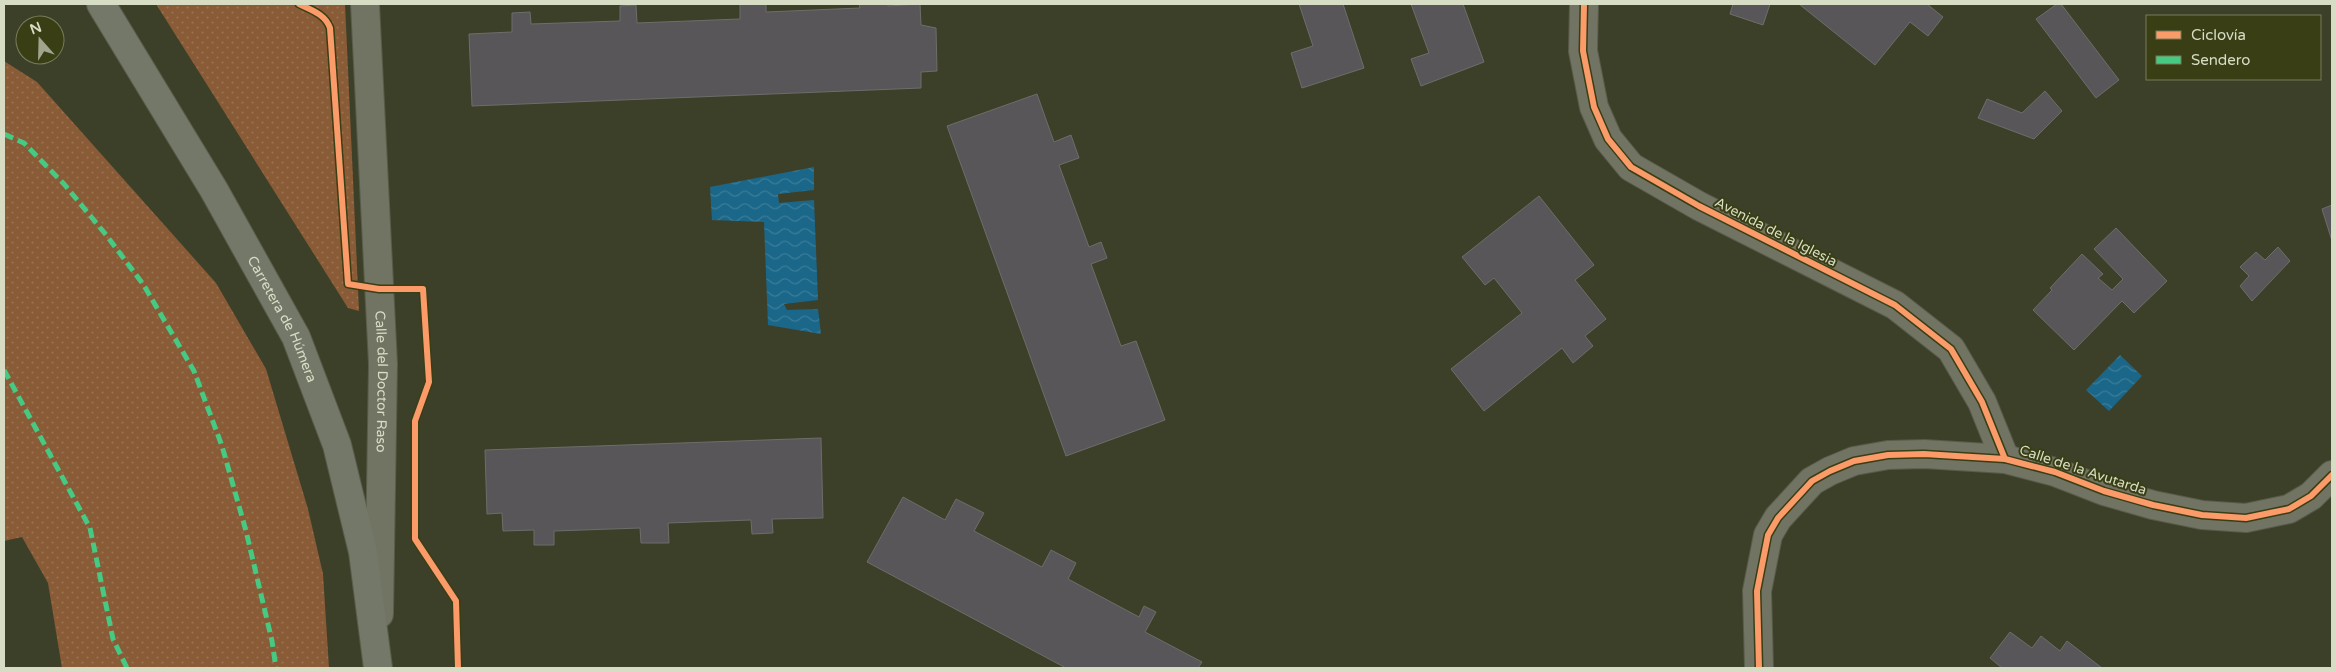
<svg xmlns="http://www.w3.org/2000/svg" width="2336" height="672" viewBox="0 0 2336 672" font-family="'Varela Round',sans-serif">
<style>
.park{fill:url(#park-dots)}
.water{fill:url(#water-waves)}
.building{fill:#59565a;stroke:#6d6d6a}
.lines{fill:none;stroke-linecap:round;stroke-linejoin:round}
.minor-casing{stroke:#585b48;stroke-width:30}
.secondary-casing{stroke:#585b48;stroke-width:30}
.minor{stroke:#717363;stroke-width:28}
.secondary{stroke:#737869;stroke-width:28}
.quiet{stroke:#46c982;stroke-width:5;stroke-dasharray:10 5;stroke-linecap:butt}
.cycleway-casing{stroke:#393e15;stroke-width:9}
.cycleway{stroke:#fa9b69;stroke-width:6}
.labels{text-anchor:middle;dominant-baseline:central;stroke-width:4;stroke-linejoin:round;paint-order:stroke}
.street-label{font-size:14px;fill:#d7dcc5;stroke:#393e15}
</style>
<defs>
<pattern id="park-dots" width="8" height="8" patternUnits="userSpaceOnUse" patternTransform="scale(1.25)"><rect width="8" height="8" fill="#895b36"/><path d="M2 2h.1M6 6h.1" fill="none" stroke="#997252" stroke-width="1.8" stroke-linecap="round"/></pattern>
<pattern id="water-waves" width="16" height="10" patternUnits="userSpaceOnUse" patternTransform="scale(1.25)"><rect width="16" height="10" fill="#1a678a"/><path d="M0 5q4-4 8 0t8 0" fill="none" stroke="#3b7c99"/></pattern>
</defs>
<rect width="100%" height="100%" fill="#3d4029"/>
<g class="park">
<polygon points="156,4 345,4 359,311 348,308"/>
<polygon points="4,61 37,82 216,283 266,369 308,509 323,574 329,668 62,668 48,583 22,537 4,541"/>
</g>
<g class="water">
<polygon points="814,167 814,190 778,194 779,203 814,200 818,300 784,304 787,310 818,309 821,334 768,325 764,222 712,220 710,187"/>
<polygon points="2120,355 2142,376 2109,411 2086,390"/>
</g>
<g class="building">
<polygon points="740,4 766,4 766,12 860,8 859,4 888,4 888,6 920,4 921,25 936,28 937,71 921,72 921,88 472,106 469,34 512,32 512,13 530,12 531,24 620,21 620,6 636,5 637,23 740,19"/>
<polygon points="1299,4 1343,4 1364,68 1302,88 1291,53 1313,46"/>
<polygon points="1411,4 1463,4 1484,62 1421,86 1411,59 1429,53"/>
<polygon points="1733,4 1770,4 1763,25 1730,14"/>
<polygon points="1799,4 1927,4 1943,17 1928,36 1910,22 1875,65"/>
<polygon points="2057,4 2061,4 2119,80 2096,98 2036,19"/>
<polygon points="2045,91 2062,111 2034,139 1978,118 1987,99 2022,113"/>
<polygon points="1037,94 1054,142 1071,135 1079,158 1059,165 1089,247 1101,242 1107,258 1091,264 1121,346 1136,341 1165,420 1066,456 947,126"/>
<polygon points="1539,196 1594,265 1575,280 1606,319 1585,336 1593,346 1573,363 1562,348 1484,411 1451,369 1522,313 1494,278 1485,285 1462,257"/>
<polygon points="2332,205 2332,241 2322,209"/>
<polygon points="2116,228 2167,281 2134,313 2122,301 2074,350 2033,310 2052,290 2050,288 2082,254 2103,274 2098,278 2112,290 2123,279 2094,249"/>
<polygon points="2278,247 2290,261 2252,301 2240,286 2249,276 2240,267 2256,252 2265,260"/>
<polygon points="821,438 823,518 772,519 773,533 752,534 751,520 668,523 669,543 641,543 640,528 554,531 554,545 534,545 534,530 503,531 502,513 487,514 485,450"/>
<polygon points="903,497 945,520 956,499 984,513 974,531 1042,567 1051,550 1076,563 1068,579 1139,617 1144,606 1156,612 1145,632 1202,662 1198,668 1066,668 867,562"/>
<polygon points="2010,632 2032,648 2041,636 2060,651 2067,641 2102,668 2002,668 1990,658"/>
</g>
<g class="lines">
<defs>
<g id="minor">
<path id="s1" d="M 365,4 L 383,364 L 379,614"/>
<polyline points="1584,4 1583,51 1594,107 1608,139 1631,167 1699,206 1895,305 1951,349 1982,402 2005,459"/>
<polyline points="1759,668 1757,591 1768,535 1778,518 1812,481 1830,471 1854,461 1888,455 1924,454 2005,459 2055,472 2104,491 2153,505 2202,515 2246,518 2289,509 2311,496 2332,475"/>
</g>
<g id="secondary">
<path id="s2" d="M 101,4 L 214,190 L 296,337 L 337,445 L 363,552 L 378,668"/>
</g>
</defs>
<use href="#minor" class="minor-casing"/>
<use href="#secondary" class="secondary-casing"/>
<use href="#minor" class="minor"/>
<use href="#secondary" class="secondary"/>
<g class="quiet">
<polyline points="4,134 24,143 64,184 107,236 143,284 194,371 222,446 246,531 272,641 276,668"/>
<polyline points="4,370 90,528 113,639 127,668"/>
</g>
<defs>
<g id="cycleway">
<path d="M 299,4 C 311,10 325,14 330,28 L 348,284 L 379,289 L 423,289 L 429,382 L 415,421 L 415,539 L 456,601 L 458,668"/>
<polyline points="1584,4 1583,51 1594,107 1608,139 1631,167 1699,206 1895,305 1951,349 1982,402 2005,459"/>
<polyline points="1759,668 1757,591 1768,535 1778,518 1812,481 1830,471 1854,461 1888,455 1924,454 2005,459 2055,472 2104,491 2153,505 2202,515 2246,518 2289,509 2311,496 2332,475"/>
</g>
</defs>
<use href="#cycleway" class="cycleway-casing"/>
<use href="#cycleway" class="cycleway"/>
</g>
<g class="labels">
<g class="street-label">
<text transform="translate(1776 232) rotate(27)">Avenida de la Iglesia</text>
<text stroke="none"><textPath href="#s2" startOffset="364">Carretera de Húmera</textPath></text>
<text stroke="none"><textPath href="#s1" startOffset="378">Calle del Doctor Raso</textPath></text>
<text transform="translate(2083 470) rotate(18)">Calle de la Avutarda</text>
</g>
</g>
<rect width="2336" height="672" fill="none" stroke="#d7dcc5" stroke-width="10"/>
<rect x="2146" y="15" width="175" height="65" fill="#393e15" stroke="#787d5b"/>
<rect x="2156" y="31" width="25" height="8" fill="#fa9b69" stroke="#787d5b"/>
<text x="2191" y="40" font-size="15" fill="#d7dcc5">Ciclovía</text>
<rect x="2156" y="56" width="25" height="8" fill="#46c982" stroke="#787d5b"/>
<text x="2191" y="65" font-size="15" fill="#d7dcc5">Sendero</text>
<g transform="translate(40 40) rotate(340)"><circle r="24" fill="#393e15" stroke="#787d5b"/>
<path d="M0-4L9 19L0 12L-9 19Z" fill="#a1a58e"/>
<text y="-8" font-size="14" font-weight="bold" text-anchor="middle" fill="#d7dcc5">N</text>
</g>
</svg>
